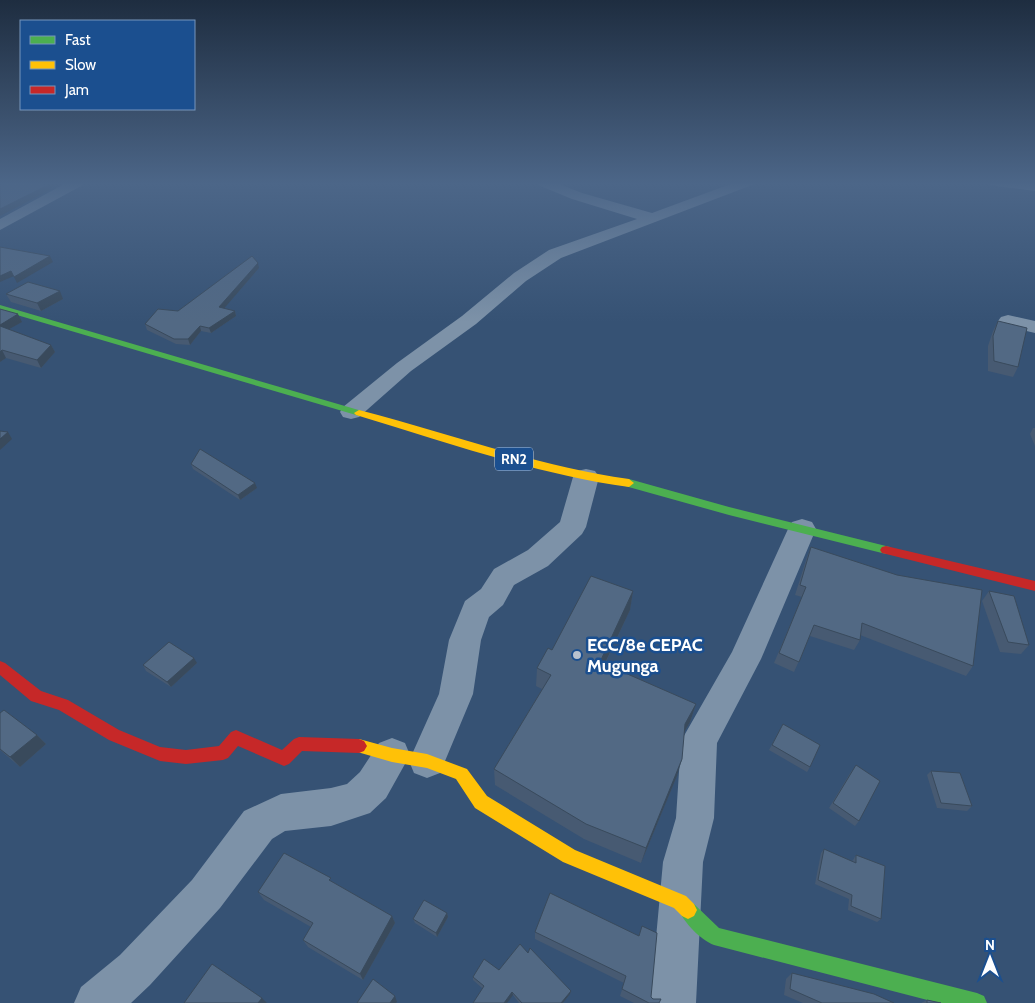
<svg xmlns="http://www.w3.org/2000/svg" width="1035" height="1003" viewBox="0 0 1035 1003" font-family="Cabin,sans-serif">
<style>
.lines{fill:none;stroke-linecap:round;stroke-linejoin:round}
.street{fill:#7d92a8;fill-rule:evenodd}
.fast{fill:#4caf50;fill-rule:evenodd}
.slow{fill:#ffc107;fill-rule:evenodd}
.jam{fill:#c62828;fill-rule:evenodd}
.wall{fill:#475a72}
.shaded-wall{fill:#394a5c}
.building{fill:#526984;stroke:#394a5c}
.poi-dot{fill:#b9c2ce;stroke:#1b4f8f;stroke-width:2}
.labels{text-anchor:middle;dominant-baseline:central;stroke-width:5;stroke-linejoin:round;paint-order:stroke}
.shield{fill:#1b4f8f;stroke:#bbcadd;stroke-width:1}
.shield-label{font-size:14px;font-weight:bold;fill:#fff}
.near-poi-label{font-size:18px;font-weight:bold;fill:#fff;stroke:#1b4f8f;text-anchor:start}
</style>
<rect width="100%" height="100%" fill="#365274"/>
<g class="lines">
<g class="street">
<polygon points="68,182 85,182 83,185 0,230 0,219"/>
<polygon points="536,182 554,182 582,193 652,213 736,182 754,182 752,185 561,258 526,281 476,324 411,371 359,417 351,419 343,417 340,412 343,407 397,363 462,316 514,273 549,250 637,219 572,199 538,185"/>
<polygon points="989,182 1035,183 1035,191 996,186 991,185"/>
<polygon points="1008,315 1035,321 1035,333 1001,325 998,321 1001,317"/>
<polygon points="586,469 595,471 599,477 586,527 582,534 548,566 514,585 503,605 489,617 481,640 473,694 440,773 427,778 414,773 409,761 439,694 449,640 465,601 481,589 494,569 528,550 560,522 573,477 577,471"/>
<polygon points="802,519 812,522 816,529 761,659 717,743 714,818 703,862 696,1003 650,1003 663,862 676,818 681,741 732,652 788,529 792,522"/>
<polygon points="392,738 405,743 410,755 386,798 370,813 331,826 285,831 272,839 220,908 150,985 131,1003 74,1003 81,987 120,955 192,880 244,811 281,794 331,788 347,784 360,772 379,743"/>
</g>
<g class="fast">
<polygon points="0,305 362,411 364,413 359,416 356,415 0,310"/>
<polygon points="629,479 729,507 886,546 890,547 892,550 890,553 886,554 729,515 625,486 624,483 625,480"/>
<path d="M 688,901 L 694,904 L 719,928 L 977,993 L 984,996 L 987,1003 L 939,1003 L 714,945 C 701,940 684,923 679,910 L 682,904 Z"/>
</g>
<g class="slow">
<path d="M 359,410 C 449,433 536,466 629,479 L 634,483 L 629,487 C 536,474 446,442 356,415 L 354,413 Z"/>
<polygon points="359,739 392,748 427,754 467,769 487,796 575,850 686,896 694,904 697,910 694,916 688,919 682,916 674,908 563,862 475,808 456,779 427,768 392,762 354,751 351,746 354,741"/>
</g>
<g class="jam">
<polygon points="886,546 1035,581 1035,591 882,553 880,550 882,547"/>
<polygon points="0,661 5,663 41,691 68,700 119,730 160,747 186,750 219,746 231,732 236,730 282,750 294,739 299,737 359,739 364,741 367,746 364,751 359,753 302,751 289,764 284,766 238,746 228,758 223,760 186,764 160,761 109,740 59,710 31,701 0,675"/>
</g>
</g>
<g class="wall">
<polygon points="259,268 224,308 235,311 236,316 211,333 201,331 190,345 176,344 147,330 145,324 178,311"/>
<polygon points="6,294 63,299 41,311 11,302"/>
<polygon points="0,309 22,322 8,329 51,345 55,352 41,368 6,358 0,362"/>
<polygon points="998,321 1018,367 1013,377 988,371 988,346 993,331"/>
<polygon points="1033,428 1035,428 1035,446 1030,434"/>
<polygon points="191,464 257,488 240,500 193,469"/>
<polygon points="811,547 973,666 966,676 860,635 860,640 854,650 810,636 794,672 774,663 802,597 795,595 807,557"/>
<polygon points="633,591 630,610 605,664 696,704 690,722 684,732 677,776 641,863 584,839 495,785 494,769 542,689 536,686 537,668 552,650"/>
<polygon points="989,591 1029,645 1021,654 1000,652 982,601"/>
<polygon points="197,663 171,687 146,671 143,665"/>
<polygon points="0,713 37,735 46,744 20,767 0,750"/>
<polygon points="783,724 810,767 807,772 769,750"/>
<polygon points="852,770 859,821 855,826 829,808"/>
<polygon points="931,771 972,806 967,811 937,808 927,775"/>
<polygon points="824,849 852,861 853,860 856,855 881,919 877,922 848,910 849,899 815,884 821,853"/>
<polygon points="333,882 392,916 395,923 363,980 308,947 303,940 311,927 264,900 258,892"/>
<polygon points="447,913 448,917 437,937 415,923 413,919"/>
<polygon points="642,926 651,997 659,1003 634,1003 620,996 624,983 535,939 535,932 639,935"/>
<polygon points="528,953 571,991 570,994 563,1003 519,1003 513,995 482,988 473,980 473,977 499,970"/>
<polygon points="792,973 894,1003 803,1003 784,995 786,979"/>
<polygon points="927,1000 941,1003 921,1003"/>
</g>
<g class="shaded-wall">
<polygon points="50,182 63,182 49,188 50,190 0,216 0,209"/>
<polygon points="50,256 53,262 17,283 14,277"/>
<polygon points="258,263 259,268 221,312 219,307"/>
<polygon points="11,271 14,276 0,282 0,276"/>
<polygon points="60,291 63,299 41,311 37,303"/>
<polygon points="235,311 236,316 211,333 209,328"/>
<polygon points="18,314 22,322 2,333 0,329 0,325"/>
<polygon points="200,326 201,331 190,345 188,339"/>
<polygon points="51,345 55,352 41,368 37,360"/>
<polygon points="2,350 6,358 0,362 0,352"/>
<polygon points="8,432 12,439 0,450 0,439"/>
<polygon points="255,483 257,488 240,500 238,495"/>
<polygon points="633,591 630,610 597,680 600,662"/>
<polygon points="194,658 197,663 171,687 167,682"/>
<polygon points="696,704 690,722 679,741 685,724"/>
<polygon points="37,735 46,744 20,767 10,757"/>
<polygon points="682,759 677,776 641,863 646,848"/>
<polygon points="447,913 448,917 437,937 436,933"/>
<polygon points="392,916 395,923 363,980 360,974"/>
<polygon points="571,991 570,994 563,1003 561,1003"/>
<polygon points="512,992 513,995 507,1003 504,1003"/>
<polygon points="395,996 397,1002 396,1003 390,1003"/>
<polygon points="262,998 267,1003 258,1003"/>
</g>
<g class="building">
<polygon points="0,182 50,182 44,184 48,185 0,209"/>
<polygon points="0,247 50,256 14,277 11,271 0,276"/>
<polygon points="252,256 258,263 219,307 235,311 209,328 200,326 188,339 174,339 145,324 158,309 178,311"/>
<polygon points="28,282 60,291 37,303 6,294"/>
<polygon points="0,309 18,314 0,325"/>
<polygon points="998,321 1027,328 1018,367 994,361 993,336"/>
<polygon points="0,326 51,345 37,360 2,350 0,352"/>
<polygon points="0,431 8,432 0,439"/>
<polygon points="200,449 255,483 238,495 191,464"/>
<polygon points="811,547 897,575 982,590 973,666 862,623 860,640 814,625 799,662 779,653 806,587 800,585"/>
<polygon points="591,576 633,591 600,662 696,704 685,724 682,759 646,848 586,824 494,769 551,675 537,668 548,648 552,650"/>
<polygon points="989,591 1014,596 1029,645 1008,642"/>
<polygon points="169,642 194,658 167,682 143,665"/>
<polygon points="4,710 37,735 10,757 0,749 0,713"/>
<polygon points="783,724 820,745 810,767 772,745"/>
<polygon points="856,765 880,781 859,821 833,803"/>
<polygon points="931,771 960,773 972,806 941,803"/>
<polygon points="824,849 856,863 856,855 885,866 881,919 851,906 852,895 818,880"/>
<polygon points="284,853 331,878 329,880 392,916 360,974 303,940 313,923 258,892"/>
<polygon points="550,893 639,936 642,926 657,933 651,997 653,999 661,999 659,1003 649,1003 622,989 626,976 535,932"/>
<polygon points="424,900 447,913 436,933 413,919"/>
<polygon points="520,944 528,953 530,948 571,991 561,1003 522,1003 512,992 504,1003 473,1003 484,986 473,977 484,959 499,970"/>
<polygon points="212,964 262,998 258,1003 184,1003"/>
<polygon points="792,973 874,994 894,1003 822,1003 790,989"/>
<polygon points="373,979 395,996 390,1003 357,1003"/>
<polygon points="927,1000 941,1003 927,1003"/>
</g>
<linearGradient id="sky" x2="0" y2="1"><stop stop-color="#1e2d40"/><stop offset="0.57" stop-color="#4c6688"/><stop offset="1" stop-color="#4c6688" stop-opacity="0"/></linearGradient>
<rect width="1035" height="322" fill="url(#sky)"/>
<circle class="poi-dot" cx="577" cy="655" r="5"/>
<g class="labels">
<rect class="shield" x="495" y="447.5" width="38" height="23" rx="4"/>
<g class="shield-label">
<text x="514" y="459">RN2</text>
</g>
<g class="near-poi-label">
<text x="587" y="645">ECC/8e CEPAC<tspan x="587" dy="21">Mugunga</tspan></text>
</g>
</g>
<rect x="20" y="20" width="175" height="90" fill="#1b4f8f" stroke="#7695bc"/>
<rect x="30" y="36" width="25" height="8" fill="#4caf50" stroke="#7695bc"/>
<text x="65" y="45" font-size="15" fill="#ffffff">Fast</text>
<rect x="30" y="61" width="25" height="8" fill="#ffc107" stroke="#7695bc"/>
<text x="65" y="70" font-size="15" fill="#ffffff">Slow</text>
<rect x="30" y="86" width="25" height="8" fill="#c62828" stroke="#7695bc"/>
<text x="65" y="95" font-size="15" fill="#ffffff">Jam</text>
<g transform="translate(990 958)" stroke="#1b4f8f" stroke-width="4" paint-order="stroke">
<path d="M0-4L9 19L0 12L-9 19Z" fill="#ffffff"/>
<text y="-8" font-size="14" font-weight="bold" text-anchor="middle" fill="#ffffff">N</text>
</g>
</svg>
